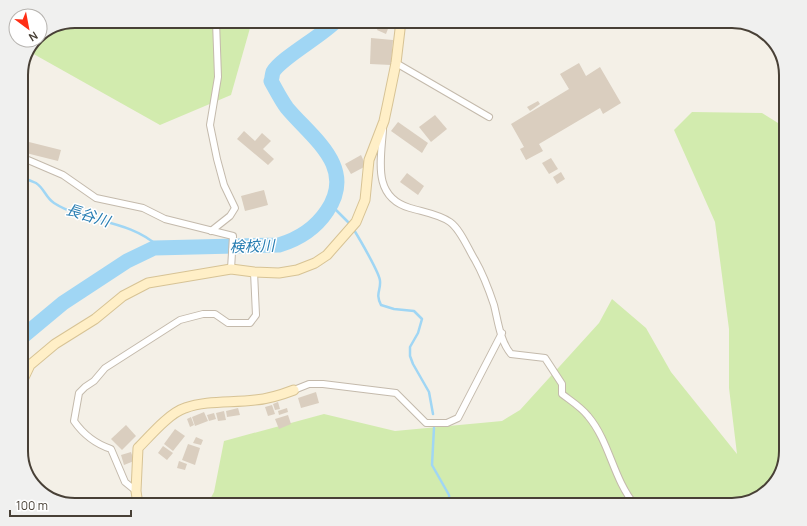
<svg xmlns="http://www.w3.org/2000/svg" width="807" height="526" viewBox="0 0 807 526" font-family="Manrope,'Noto Sans JP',sans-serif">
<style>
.green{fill:#d2ebae}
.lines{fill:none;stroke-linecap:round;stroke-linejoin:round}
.stream{stroke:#a0d6f4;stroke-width:2.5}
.river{stroke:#a0d6f4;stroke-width:15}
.building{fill:#dacebf}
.street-casing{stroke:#c4baac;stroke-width:8}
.secondary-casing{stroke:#d7c395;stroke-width:11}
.street{stroke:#fff;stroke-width:6}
.secondary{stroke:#ffefc7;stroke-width:9}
.labels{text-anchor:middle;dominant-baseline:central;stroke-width:3;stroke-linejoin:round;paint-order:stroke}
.water-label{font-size:15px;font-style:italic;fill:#277db2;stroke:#fff}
.rim{fill:none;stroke:#484036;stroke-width:2}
</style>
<rect width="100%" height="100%" fill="#f4f0e7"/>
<g class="green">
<polygon points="75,21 252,21 231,95 160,125 30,52 35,40 40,40 40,35"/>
<path d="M 692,112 L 762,113 L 786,128 L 786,451 C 774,490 772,494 732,505 L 207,505 L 214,492 L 224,441 L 324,414 L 395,431 L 502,421 L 520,410 L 599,323 L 612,299 L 646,328 L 671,372 L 737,454 L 729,388 L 729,329 L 715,222 L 674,130 Z"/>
</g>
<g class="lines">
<g class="stream">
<path d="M 21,178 C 26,179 32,181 36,183 C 44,188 46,198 54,203 C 85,223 129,219 159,247"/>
<polyline points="331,205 350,224"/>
<path d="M 354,230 C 359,238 380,274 380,281 C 381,291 375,293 381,305 L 394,309 L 414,311 L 422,319 L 418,333 L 410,347 L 410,356 L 413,364 L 429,392 L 433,414"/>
<polyline points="434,428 432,465 449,495 450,505"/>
</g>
<path class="river" d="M 21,338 L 63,303 L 127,261 L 154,248 L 279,245 C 299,239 315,229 327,211 C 357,167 312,138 287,108 C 281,100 276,90 271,81 C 272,79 272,75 273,72 C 281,58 322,36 336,21"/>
</g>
<g class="building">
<polygon points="380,21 391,21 386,34 377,30"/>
<polygon points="371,38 393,40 391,65 370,64"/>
<polygon points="579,63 586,76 600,67 621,103 603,114 600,108 539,144 543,151 526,160 520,149 524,147 511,124 569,89 560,74"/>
<polygon points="538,101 540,104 530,111 527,107"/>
<polygon points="435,115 447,129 431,142 419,127"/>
<polygon points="398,122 428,143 422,153 391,131"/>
<polygon points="244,131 255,141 262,133 271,141 263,149 274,159 268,165 237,139"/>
<polygon points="29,142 61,150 58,161 26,153"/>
<polygon points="361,155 366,166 351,174 345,164"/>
<polygon points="551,158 558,169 549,174 542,163"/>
<polygon points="561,172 565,179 557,184 553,177"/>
<polygon points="407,173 424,186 418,195 400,182"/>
<polygon points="264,190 268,205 245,211 241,196"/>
<polygon points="316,392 319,403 301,408 298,398"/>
<polygon points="278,402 280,409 275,410 273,404"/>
<polygon points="272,405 275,414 268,416 265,407"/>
<polygon points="238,408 240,415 227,417 226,411"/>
<polygon points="287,408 288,412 279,415 278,411"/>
<polygon points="224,411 226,420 218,421 216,413"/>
<polygon points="204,412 208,421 195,426 192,417"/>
<polygon points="214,413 216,419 209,421 207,415"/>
<polygon points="288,415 291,424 279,429 275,419"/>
<polygon points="191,417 194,425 190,427 187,419"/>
<polygon points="126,425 136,436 122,450 111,439"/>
<polygon points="175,429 185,436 173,451 164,444"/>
<polygon points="196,437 203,440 201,445 193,443"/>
<polygon points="188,444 200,448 195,465 182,460"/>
<polygon points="163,446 173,453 167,460 158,453"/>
<polygon points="131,452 134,461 124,465 121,455"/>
<polygon points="179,461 187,464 185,470 177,468"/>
</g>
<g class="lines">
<defs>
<g id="street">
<polyline points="396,63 489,117"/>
<path d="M 383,130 C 381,160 372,197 410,208 C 423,212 438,214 450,222 C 461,230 468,249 475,260 C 483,274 489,290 494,305 C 498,321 500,341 511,354 L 545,358 L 562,384 L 562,394 C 571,401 581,407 588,416 C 610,442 613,479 635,505"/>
<polyline points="21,157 63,175 96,198 143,208 165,219 233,236 231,269"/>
<polyline points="211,231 230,216 235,208 224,185 217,159 210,125 218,77 216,21"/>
<polyline points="294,390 309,384 323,384 396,393 426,423 447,423 458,418 502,333"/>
<path d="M 136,491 L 125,482 L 111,449 C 96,444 83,434 74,421 L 79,393 L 85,387 L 94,381 L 105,368 L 180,320 L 203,314 L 215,314 L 228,323 L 250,323 L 256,315 L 254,272"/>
</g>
<g id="secondary">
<polyline points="21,384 30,365 55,344 95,319 123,296 148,283 231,269 254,272 279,273 297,270 315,263 327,255 356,222 365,200 369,160 384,121 388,102 396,63 401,21"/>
<path d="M 138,505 L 136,491 L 138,448 C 149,437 169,413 185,408 C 207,400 232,403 255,400 C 269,399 281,395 294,390"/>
</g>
</defs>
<use href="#street" class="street-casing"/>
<use href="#secondary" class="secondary-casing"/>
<use href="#street" class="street"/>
<use href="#secondary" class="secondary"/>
</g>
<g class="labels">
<g class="water-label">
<text transform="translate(88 215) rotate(17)">長谷川</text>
<text transform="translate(252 246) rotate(-2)">検校川</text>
</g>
</g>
<path d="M0 0H807V526H0ZM75 28H732A47 47 0 0 1 779 75V451A47 47 0 0 1 732 498H75A47 47 0 0 1 28 451V75A47 47 0 0 1 75 28Z" fill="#f0f0ef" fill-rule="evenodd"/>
<path class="rim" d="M75 28H732A47 47 0 0 1 779 75V451A47 47 0 0 1 732 498H75A47 47 0 0 1 28 451V75A47 47 0 0 1 75 28Z"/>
<g transform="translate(28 28) rotate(148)"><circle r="19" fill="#ffffff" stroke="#b6b3af"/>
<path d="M0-3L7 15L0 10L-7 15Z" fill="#ff2d14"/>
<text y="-6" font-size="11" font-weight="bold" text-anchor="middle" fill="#484036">N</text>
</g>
<path d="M10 510v6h121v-6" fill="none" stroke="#484036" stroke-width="2"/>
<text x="16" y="510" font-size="12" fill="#484036" stroke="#ffffff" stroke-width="3" paint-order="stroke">100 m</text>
</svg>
